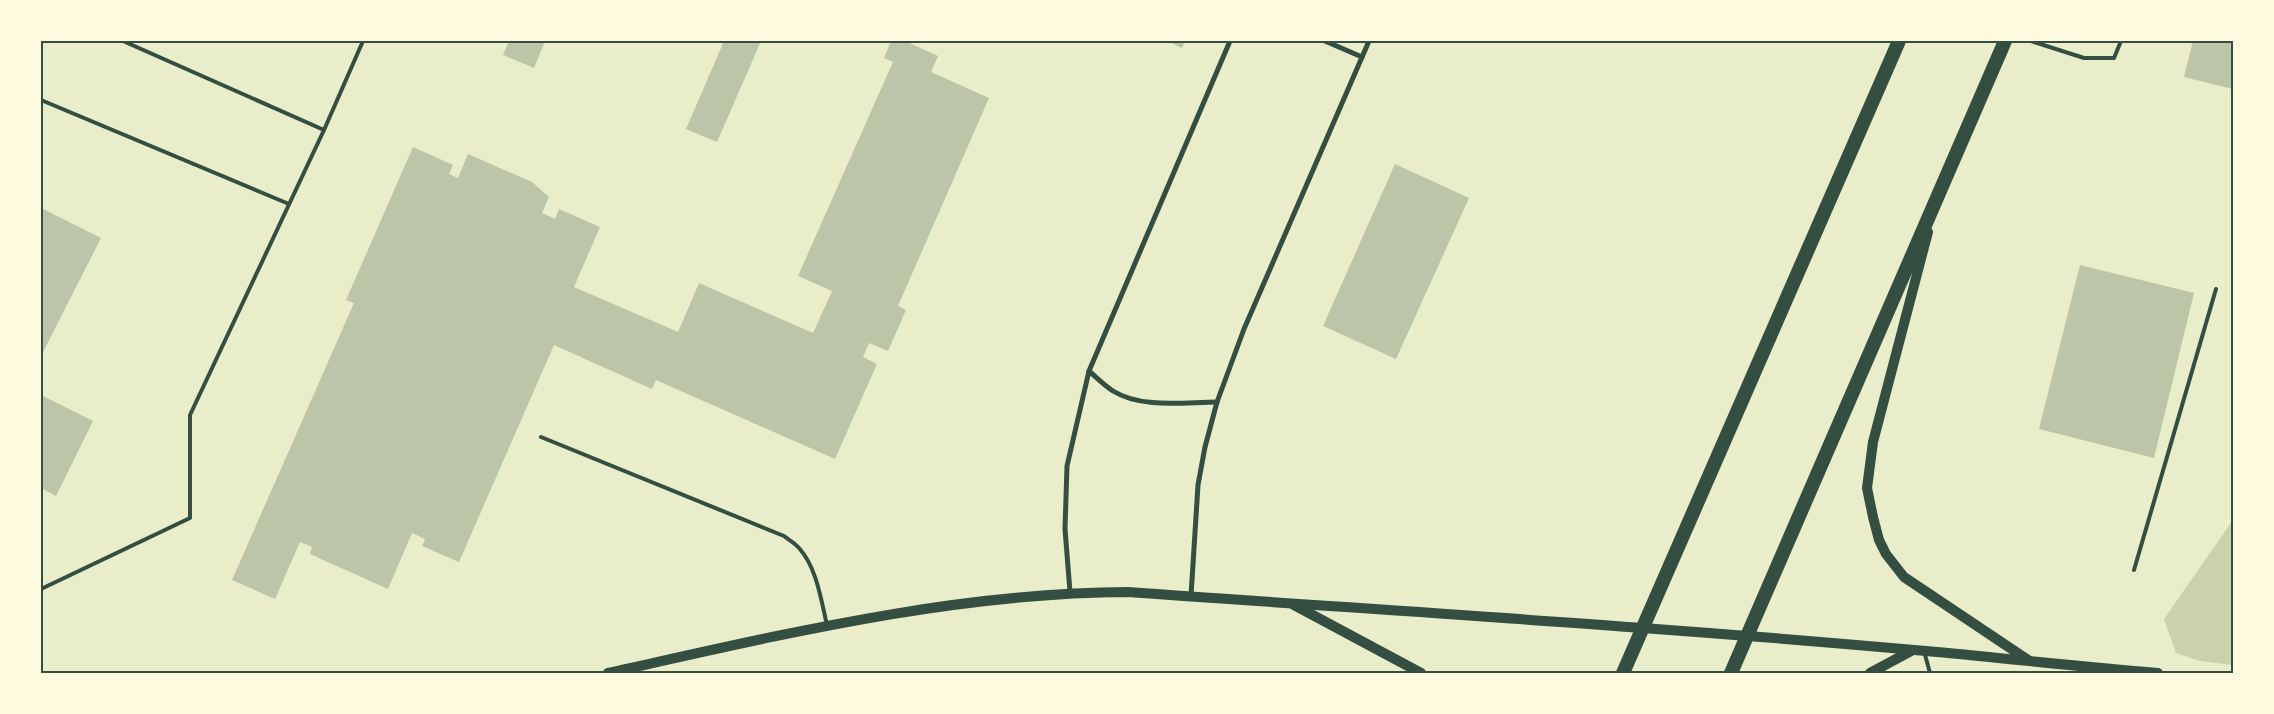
<svg xmlns="http://www.w3.org/2000/svg" width="2274" height="714" viewBox="0 0 2274 714" font-family="'Varela Round',sans-serif">
<style>
.green{fill:#cad2ad}
.building{fill:#bcc5a7}
.lines{fill:none;stroke-linecap:round;stroke-linejoin:round}
.service{stroke:#344e41;stroke-width:4}
.minor{stroke:#344e41;stroke-width:5}
.secondary{stroke:#344e41;stroke-width:10}
.trunk{stroke:#344e41;stroke-width:14}
.neatline{fill:none;stroke:#344e41;stroke-width:2}
</style>
<rect width="100%" height="100%" fill="#e9edc9"/>
<polygon class="green" points="2233,520 2233,665 2200,661 2176,653 2164,619"/>
<g class="building">
<polygon points="509,41 545,41 534,68 503,55"/>
<polygon points="724,41 761,41 717,142 686,129"/>
<polygon points="891,41 905,41 938,56 931,72 989,98 898,306 906,310 888,351 869,343 863,357 877,364 835,459 656,380 652,389 554,345 459,562 422,546 425,539 412,533 388,589 310,554 312,547 300,542 275,599 232,580 354,303 346,300 413,147 453,165 449,174 458,178 468,154 532,182 549,197 542,213 555,219 559,209 600,227 574,287 678,332 699,283 813,333 832,291 798,276 893,62 884,58"/>
<polygon points="1167,41 1185,41 1182,48"/>
<polygon points="2193,41 2233,41 2233,89 2184,77"/>
<polygon points="1395,164 1469,198 1396,359 1323,326"/>
<polygon points="41,208 101,238 41,356"/>
<polygon points="2080,265 2194,293 2154,458 2039,429"/>
<polygon points="41,395 93,421 56,496 41,488"/>
</g>
<g class="lines">
<g class="service">
<polyline points="123,41 324,130 363,41"/>
<polyline points="2031,41 2084,58 2114,58 2121,41"/>
<polyline points="41,100 289,204"/>
<path d="M 541,437 L 784,536 C 789,540 795,543 799,548 C 817,568 821,600 827,625"/>
<polyline points="2134,570 2216,289"/>
<polyline points="41,589 190,518 190,415 324,130"/>
<polyline points="1924,651 1930,673"/>
</g>
<g class="minor">
<polyline points="1325,41 1362,57"/>
<path d="M 1089,371 C 1097,378 1105,386 1113,391 C 1142,409 1185,402 1217,402"/>
<polyline points="1070,592 1065,529 1067,466 1089,371 1230,41"/>
<polyline points="1191,596 1198,485 1205,447 1217,402 1244,329 1369,41"/>
</g>
<g class="secondary">
<polyline points="1928,232 1873,442 1867,488 1873,517 1879,540 1886,554 1904,577 2028,660"/>
<polyline points="1294,605 1421,673"/>
<path d="M 608,673 C 780,635 951,593 1128,592 C 1394,611 1660,627 1926,651 C 2003,658 2081,667 2158,673"/>
<polyline points="1870,673 1911,651"/>
</g>
<g class="trunk">
<polyline points="1623,673 1899,41"/>
<polyline points="1731,673 2005,41"/>
</g>
</g>
<rect width="2274" height="714" fill="none" stroke="#fefae0" stroke-width="85"/>
<rect x="42" y="42" width="2190" height="630" class="neatline"/>
</svg>
